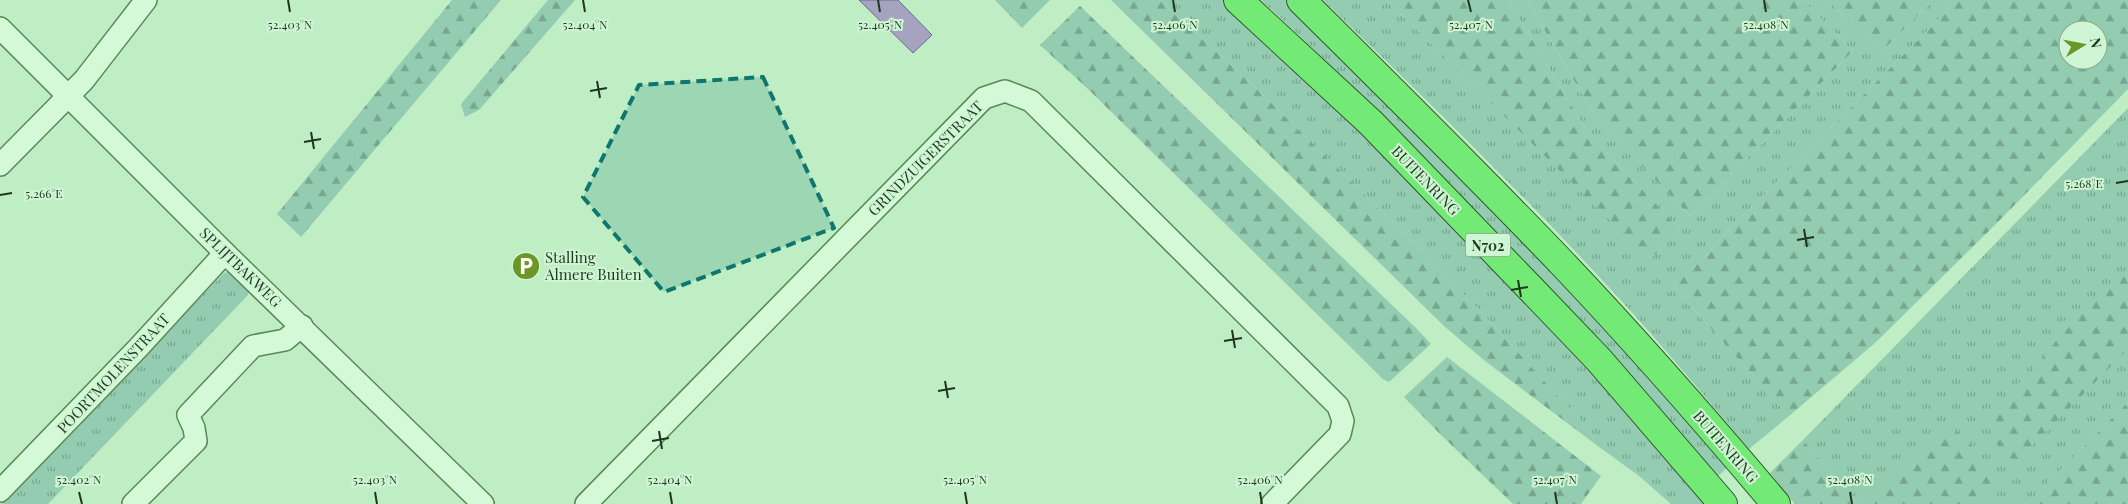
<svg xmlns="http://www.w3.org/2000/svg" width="2128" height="504" viewBox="0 0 2128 504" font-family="'Playfair Display',serif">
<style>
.grass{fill:url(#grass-tufts)}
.forest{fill:url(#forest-firs);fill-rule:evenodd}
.water{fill:#a6a3c0;stroke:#6f6a8e}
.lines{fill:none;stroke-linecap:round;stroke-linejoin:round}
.minor-casing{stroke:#5b8857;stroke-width:24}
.trunk-casing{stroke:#31552c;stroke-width:30}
.minor{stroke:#d3f9d7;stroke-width:21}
.trunk{stroke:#74ea76;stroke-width:28}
.marked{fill:#0f766e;fill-opacity:0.2;stroke:#0f766e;stroke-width:4;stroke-dasharray:10 6;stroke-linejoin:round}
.ticks{fill:none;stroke:#1f371c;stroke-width:2}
.labels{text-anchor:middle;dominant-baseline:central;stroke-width:4;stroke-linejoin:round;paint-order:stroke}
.shield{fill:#cff6d4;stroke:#547053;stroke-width:1}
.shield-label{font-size:14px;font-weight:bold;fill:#1f371c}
.street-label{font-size:15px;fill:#1f371c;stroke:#cff6d4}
.poi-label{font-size:15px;fill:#1f371c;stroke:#cff6d4;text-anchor:start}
.ticks-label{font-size:12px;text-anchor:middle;fill:#1f371c;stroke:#cff6d4;stroke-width:4;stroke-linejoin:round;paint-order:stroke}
</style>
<defs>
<pattern id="grass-tufts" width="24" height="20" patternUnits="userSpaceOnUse" patternTransform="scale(1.25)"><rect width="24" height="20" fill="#93ccb1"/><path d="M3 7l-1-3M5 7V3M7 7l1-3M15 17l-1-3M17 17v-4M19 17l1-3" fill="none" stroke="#77a68f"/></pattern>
<pattern id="forest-firs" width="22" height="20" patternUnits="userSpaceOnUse" patternTransform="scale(1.25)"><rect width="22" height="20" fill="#93ccb1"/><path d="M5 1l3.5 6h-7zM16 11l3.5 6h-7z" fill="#77a68f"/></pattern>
</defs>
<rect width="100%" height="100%" fill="#c0eec4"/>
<g class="grass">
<polygon points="1159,0 1229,0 1523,291 1705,504 1671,504 1638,475 1599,447 1581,421 1480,311 1387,217 1251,83"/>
<path d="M 1261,0 L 1289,0 L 1375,82 L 1731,464 L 1717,477 C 1573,310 1423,149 1261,0 Z"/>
<path d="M 1323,0 L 1387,0 L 1649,258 L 1655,255 L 1680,229 L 1588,133 L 1508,0 L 1527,0 L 1596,118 L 1690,216 L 1853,51 L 1802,0 L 1828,0 L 1881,52 L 1933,0 L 1958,0 L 1719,240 L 1708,254 L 1673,286 L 1789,416 L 1749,449 C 1705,397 1662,345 1616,295 C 1522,193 1423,96 1323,0 Z"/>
<polygon points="2128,108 2128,402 2027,504 1858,504 1803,440"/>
<polygon points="235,270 249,285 248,295 48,504 1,504 224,273"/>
</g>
<g class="forest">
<polygon points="452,0 501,0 301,237 277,214"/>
<polygon points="548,0 575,0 479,110 465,117 461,104"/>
<polygon points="995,0 1050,0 1022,28"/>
<polygon points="1111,0 1159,0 1251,83 1387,217 1480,311 1581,421 1599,447 1485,361 1444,326"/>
<polygon points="1387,0 1508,0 1588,133 1680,229 1655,255 1648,258"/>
<polygon points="1527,0 1802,0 1853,51 1690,216 1596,118"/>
<polygon points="1828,0 1933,0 1881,52"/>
<path d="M 1958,0 L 2128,0 L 2128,89 L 1996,224 L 1875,343 L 1789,416 L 1673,286 L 1708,254 L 1719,240 ZM 2068,30 L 2098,30 L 2098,60 L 2068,60 Z"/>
<polygon points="1080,6 1417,329 1431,344 1389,382 1383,379 1088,89 1040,45"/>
<polygon points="2128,268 2128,349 2015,463 1998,445 1992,425 1997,412 2012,389 2034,369 2059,337"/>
<polygon points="1447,357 1601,476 1581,504 1513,504 1443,437 1404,397"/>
<polygon points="2128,402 2128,504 2027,504"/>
<polygon points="1948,428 1961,434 2000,479 1975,504 1863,504 1867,499 1942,429"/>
<polygon points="1803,440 1858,504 1795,504 1770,473"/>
</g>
<polygon class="water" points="859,0 898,0 932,35 913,53"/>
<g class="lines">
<defs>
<g id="minor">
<polyline points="0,28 225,253 483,504"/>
<polyline points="0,165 84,80 146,0"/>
<polyline points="0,491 139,347 225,253"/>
<polyline points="133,504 196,441 194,428 188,415 253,346 285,340 302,326"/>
<polyline points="586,504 984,98 1005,91 1031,101 1338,406 1343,421 1340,434 1272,504"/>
</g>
<g id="trunk">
<polyline points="1238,0 1371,123 1532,290 1599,360 1723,504"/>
<path d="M 1301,0 C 1389,87 1477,174 1562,263 C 1636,341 1707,422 1776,504"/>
</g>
</defs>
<use href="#minor" class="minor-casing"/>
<use href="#trunk" class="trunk-casing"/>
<use href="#minor" class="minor"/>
<use href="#trunk" class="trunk"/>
</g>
<path class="marked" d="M 763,77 L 834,228 L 664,292 L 583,197 L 639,85 Z"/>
<path class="ticks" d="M 288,0 L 290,12M 583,0 L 585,12M 878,0 L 880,12M 1173,0 L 1175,12M 1468,0 L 1471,12M 1764,0 L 1766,12M 597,81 L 600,98M 590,91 L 607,88M 311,132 L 314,149M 304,142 L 321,139M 2116,183 L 2128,181M 0,195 L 12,193M 1804,229 L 1807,247M 1797,240 L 1814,237M 1518,280 L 1521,297M 1511,290 L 1528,287M 1232,330 L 1235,348M 1224,341 L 1242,338M 945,381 L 948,398M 938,391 L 955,388M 659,431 L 662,449M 652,441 L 669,438M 79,492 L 82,504M 375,492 L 377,504M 670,492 L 672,504M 965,492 L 967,504M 1260,492 L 1262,504M 1555,492 L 1557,504M 1850,492 L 1852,504"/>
<defs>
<symbol id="parking-disc" viewBox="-11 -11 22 22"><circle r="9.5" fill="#6b9726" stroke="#cff6d4"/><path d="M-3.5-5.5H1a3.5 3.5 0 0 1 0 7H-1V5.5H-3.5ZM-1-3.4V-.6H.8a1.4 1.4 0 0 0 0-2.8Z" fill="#fff"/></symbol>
</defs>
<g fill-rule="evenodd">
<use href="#parking-disc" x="510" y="250" width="32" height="32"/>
</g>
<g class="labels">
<rect class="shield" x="1465.5" y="233.5" width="45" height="23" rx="4"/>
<g class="shield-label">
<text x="1488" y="245">N702</text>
</g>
<g class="street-label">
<text transform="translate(925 158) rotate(-45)">GRINDZUIGERSTRAAT</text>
<text transform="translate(1426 180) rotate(46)">BUITENRING</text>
<text transform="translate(241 267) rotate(44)">SPLIJTBAKWEG</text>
<text transform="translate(113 373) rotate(-47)">POORTMOLENSTRAAT</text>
<text transform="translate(1726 446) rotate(49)">BUITENRING</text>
</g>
<g class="poi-label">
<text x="545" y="257">Stalling<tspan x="545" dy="17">Almere Buiten</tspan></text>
</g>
</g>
<g class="ticks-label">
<text x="290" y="29">52.403°N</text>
<text x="585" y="29">52.404°N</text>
<text x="880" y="29">52.405°N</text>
<text x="1175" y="29">52.406°N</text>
<text x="1471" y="29">52.407°N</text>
<text x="1766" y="29">52.408°N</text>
<text x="2084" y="188">5.268°E</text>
<text x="44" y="198">5.266°E</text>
<text x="79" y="484">52.402°N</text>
<text x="375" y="484">52.403°N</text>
<text x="670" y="484">52.404°N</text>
<text x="965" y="484">52.405°N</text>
<text x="1260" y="484">52.406°N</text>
<text x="1555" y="484">52.407°N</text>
<text x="1850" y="484">52.408°N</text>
</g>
<g transform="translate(2083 45) rotate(80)"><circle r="24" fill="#cff6d4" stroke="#89aa8a"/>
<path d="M0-4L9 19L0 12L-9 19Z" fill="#6b9726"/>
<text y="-8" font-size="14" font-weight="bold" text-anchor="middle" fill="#1f371c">N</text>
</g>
</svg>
